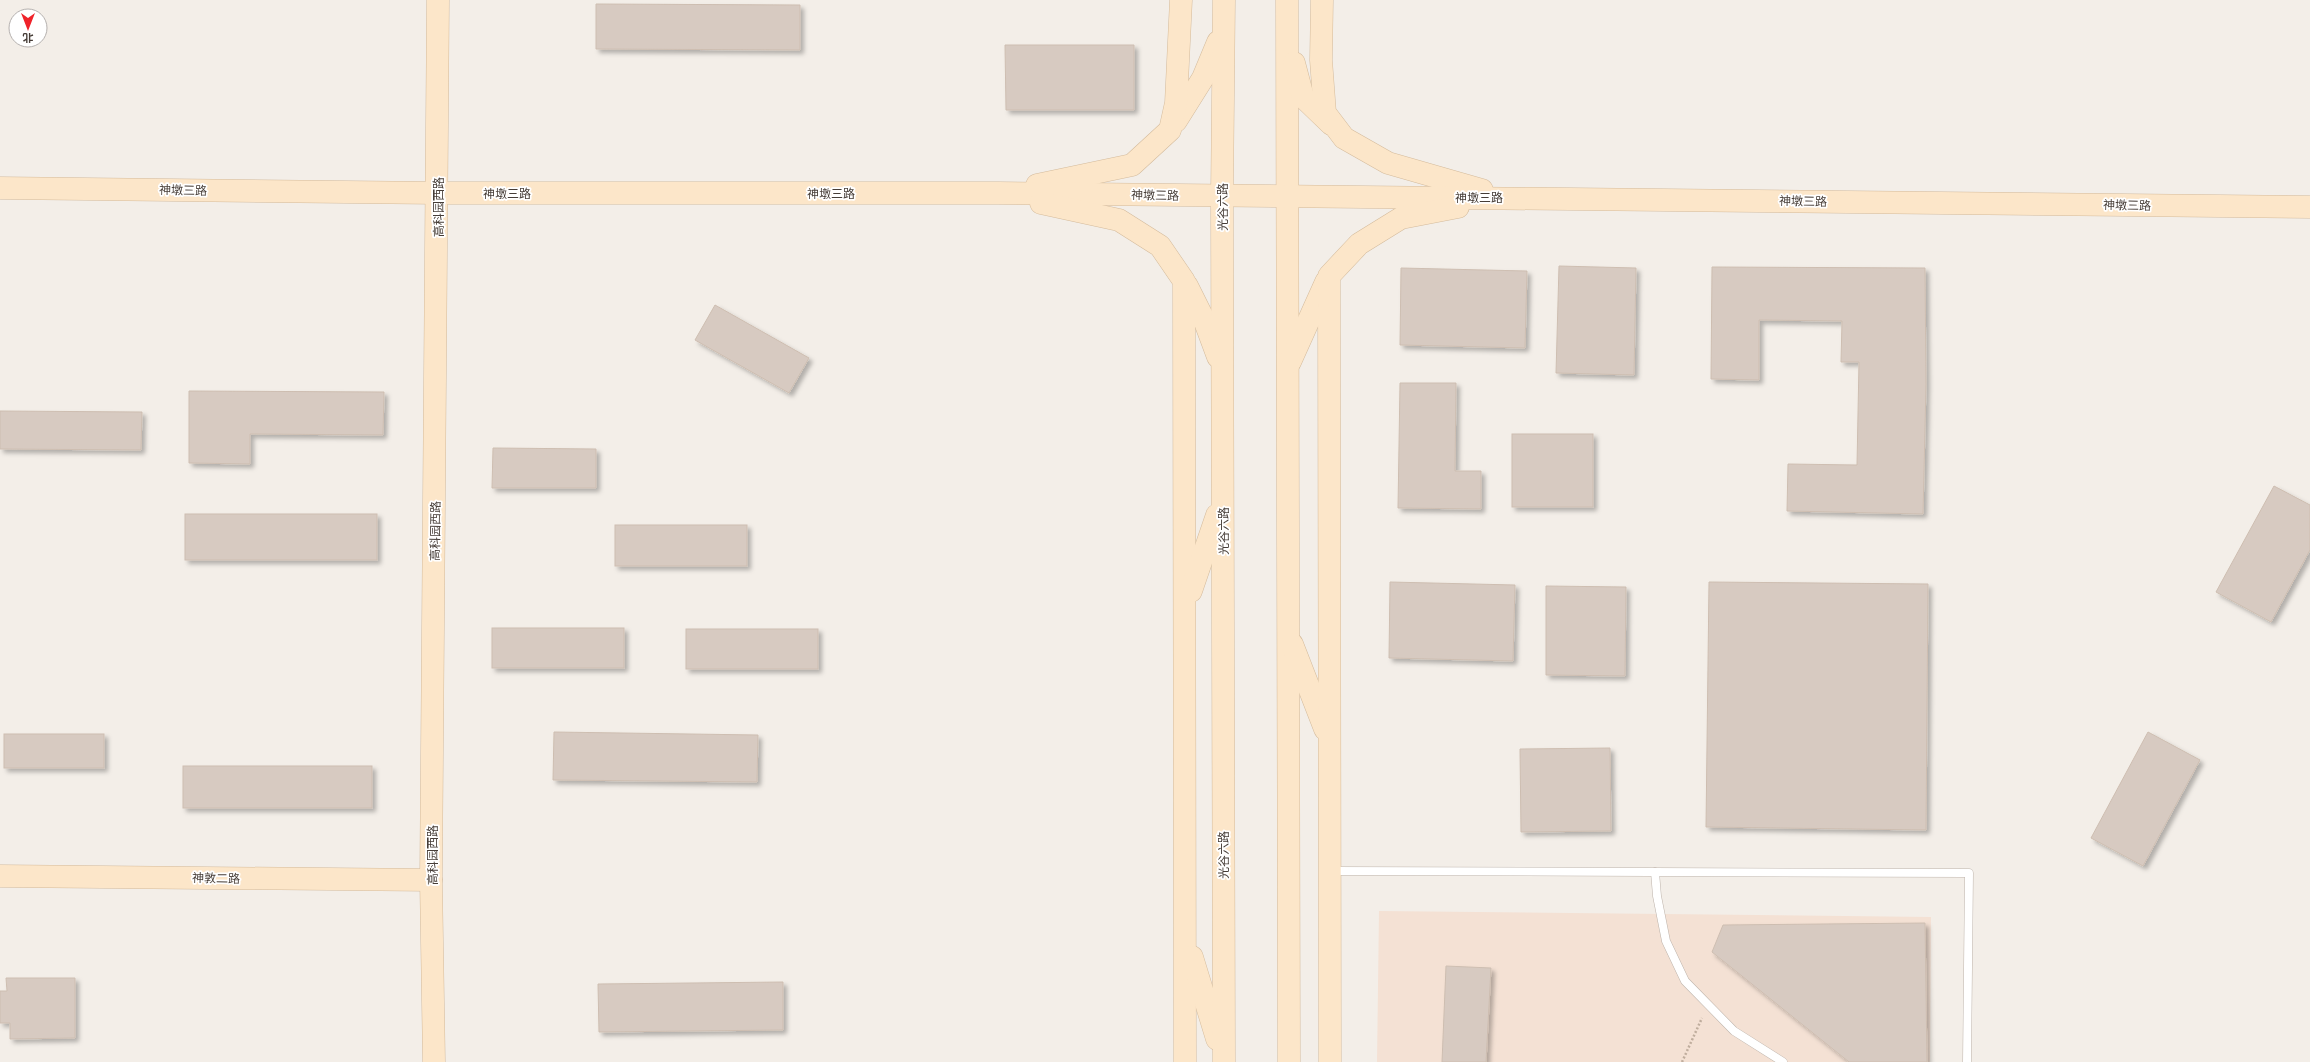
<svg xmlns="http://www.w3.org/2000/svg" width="2310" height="1062" viewBox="0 0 2310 1062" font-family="Lato,'Noto Sans SC',sans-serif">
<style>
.commercial{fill:#f4e1d4}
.building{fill:#d7cac1;stroke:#cebeb1;filter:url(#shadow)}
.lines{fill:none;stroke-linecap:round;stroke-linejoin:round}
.lane-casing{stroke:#beb4ab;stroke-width:9}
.secondary-casing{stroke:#d4bb9c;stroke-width:23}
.path{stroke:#bfad9d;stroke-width:2.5;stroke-dasharray:2 2;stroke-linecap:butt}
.lane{stroke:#fff;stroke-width:8}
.secondary{stroke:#fce6c9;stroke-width:22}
.labels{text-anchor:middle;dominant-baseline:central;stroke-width:3.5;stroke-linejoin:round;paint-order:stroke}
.street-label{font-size:12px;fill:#463d37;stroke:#fff}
</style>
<defs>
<filter id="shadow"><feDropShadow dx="3.5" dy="3.5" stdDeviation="2" flood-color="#0004"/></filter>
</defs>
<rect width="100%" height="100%" fill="#f3eee8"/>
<polygon class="commercial" points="1379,911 1931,917 1930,1062 1377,1062"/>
<g class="building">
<polygon points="596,4 800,5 800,50 596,49"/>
<polygon points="1005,45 1134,45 1134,110 1006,110"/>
<polygon points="1559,266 1636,268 1634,375 1556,373"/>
<polygon points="1712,267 1925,268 1926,384 1923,514 1787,511 1788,464 1857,465 1859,362 1841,362 1842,321 1759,320 1759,380 1711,379"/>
<polygon points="1401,268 1527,271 1525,348 1400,345"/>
<polygon points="715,305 809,358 789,393 695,340"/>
<polygon points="1400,383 1456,383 1455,471 1481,471 1481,509 1398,508"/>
<polygon points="189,391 384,392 383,435 250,434 250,464 189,463"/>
<polygon points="0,411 142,412 141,450 0,449"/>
<rect x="1512" y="434" width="81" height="73"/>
<polygon points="493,448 596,449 596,488 492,488"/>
<polygon points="2274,486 2310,505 2310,550 2271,622 2216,592"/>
<rect x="185" y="514" width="192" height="46"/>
<rect x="615" y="525" width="132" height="41"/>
<polygon points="1390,582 1515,585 1513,661 1389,658"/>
<polygon points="1709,582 1928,584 1926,830 1706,827"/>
<polygon points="1546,586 1626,587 1625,676 1546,675"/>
<rect x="492" y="628" width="132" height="40"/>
<rect x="686" y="629" width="132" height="40"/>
<polygon points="554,732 758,735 757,782 553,780"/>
<polygon points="2148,732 2200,760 2143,866 2091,838"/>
<rect x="4" y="734" width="100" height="34"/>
<polygon points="1610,748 1611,831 1521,832 1520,749"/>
<rect x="183" y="766" width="189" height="42"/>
<polygon points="1925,923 1927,1062 1849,1062 1712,952 1723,925"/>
<polygon points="1446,966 1491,968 1486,1062 1442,1062"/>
<polygon points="6,978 75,978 75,1038 10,1039 10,1023 0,1023 0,991 7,991"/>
<polygon points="783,982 783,1030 599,1032 598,984"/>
</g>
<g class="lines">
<defs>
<g id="lane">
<polyline points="1331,871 1969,873 1967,1062"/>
<polyline points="1655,872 1657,896 1666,941 1685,981 1734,1031 1783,1062"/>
</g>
<g id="secondary">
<polyline points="1287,0 1289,1062"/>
<polyline points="1322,0 1321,60 1325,113 1344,138 1388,163 1482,190"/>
<polyline points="1294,63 1303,97 1331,124"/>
<polyline points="1176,121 1203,78 1218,42"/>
<polyline points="1037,185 1132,165 1170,130 1176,103 1181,0"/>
<polyline points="0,188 438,193 998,193 2310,207"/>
<polyline points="1041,203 1119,220 1160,246 1184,281 1185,1062"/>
<polyline points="1187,286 1205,322 1218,357"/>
<polyline points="1290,362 1326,282"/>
<polyline points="1191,591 1217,515"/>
<polyline points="1292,644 1325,729"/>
<polyline points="0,876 431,880"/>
<polyline points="1192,957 1217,1039"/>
<polyline points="434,1062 431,880 438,0"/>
<polyline points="1224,1062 1222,196 1224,0"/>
<polyline points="1330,1062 1329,276 1359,244 1401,218 1458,207"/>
</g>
</defs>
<use href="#lane" class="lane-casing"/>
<use href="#secondary" class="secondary-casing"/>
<polyline class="path" points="1682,1062 1702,1018"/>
<use href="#lane" class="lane"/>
<use href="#secondary" class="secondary"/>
</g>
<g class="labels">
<g class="street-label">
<text transform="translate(183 190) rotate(1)">神墩三路</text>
<text x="507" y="193">神墩三路</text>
<text x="831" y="193">神墩三路</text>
<text transform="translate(1155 195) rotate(1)">神墩三路</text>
<text x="1479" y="197">神墩三路</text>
<text transform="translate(1803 201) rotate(1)">神墩三路</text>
<text transform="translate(2127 205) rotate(1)">神墩三路</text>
<text transform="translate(438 207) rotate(-90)">高科园西路</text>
<text transform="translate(1222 207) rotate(-90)">光谷六路</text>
<text transform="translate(435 531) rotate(-89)">高科园西路</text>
<text transform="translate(1223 531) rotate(-90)">光谷六路</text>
<text transform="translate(432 855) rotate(-90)">高科园西路</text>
<text transform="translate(1223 855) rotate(-90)">光谷六路</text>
<text transform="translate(216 878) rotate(1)">神敦二路</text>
</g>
</g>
<g transform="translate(28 28) rotate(180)"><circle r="19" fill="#ffffff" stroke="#b5b1af"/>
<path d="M0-3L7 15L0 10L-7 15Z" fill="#ef232a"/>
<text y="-6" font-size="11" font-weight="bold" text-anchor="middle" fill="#463d37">北</text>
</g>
</svg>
